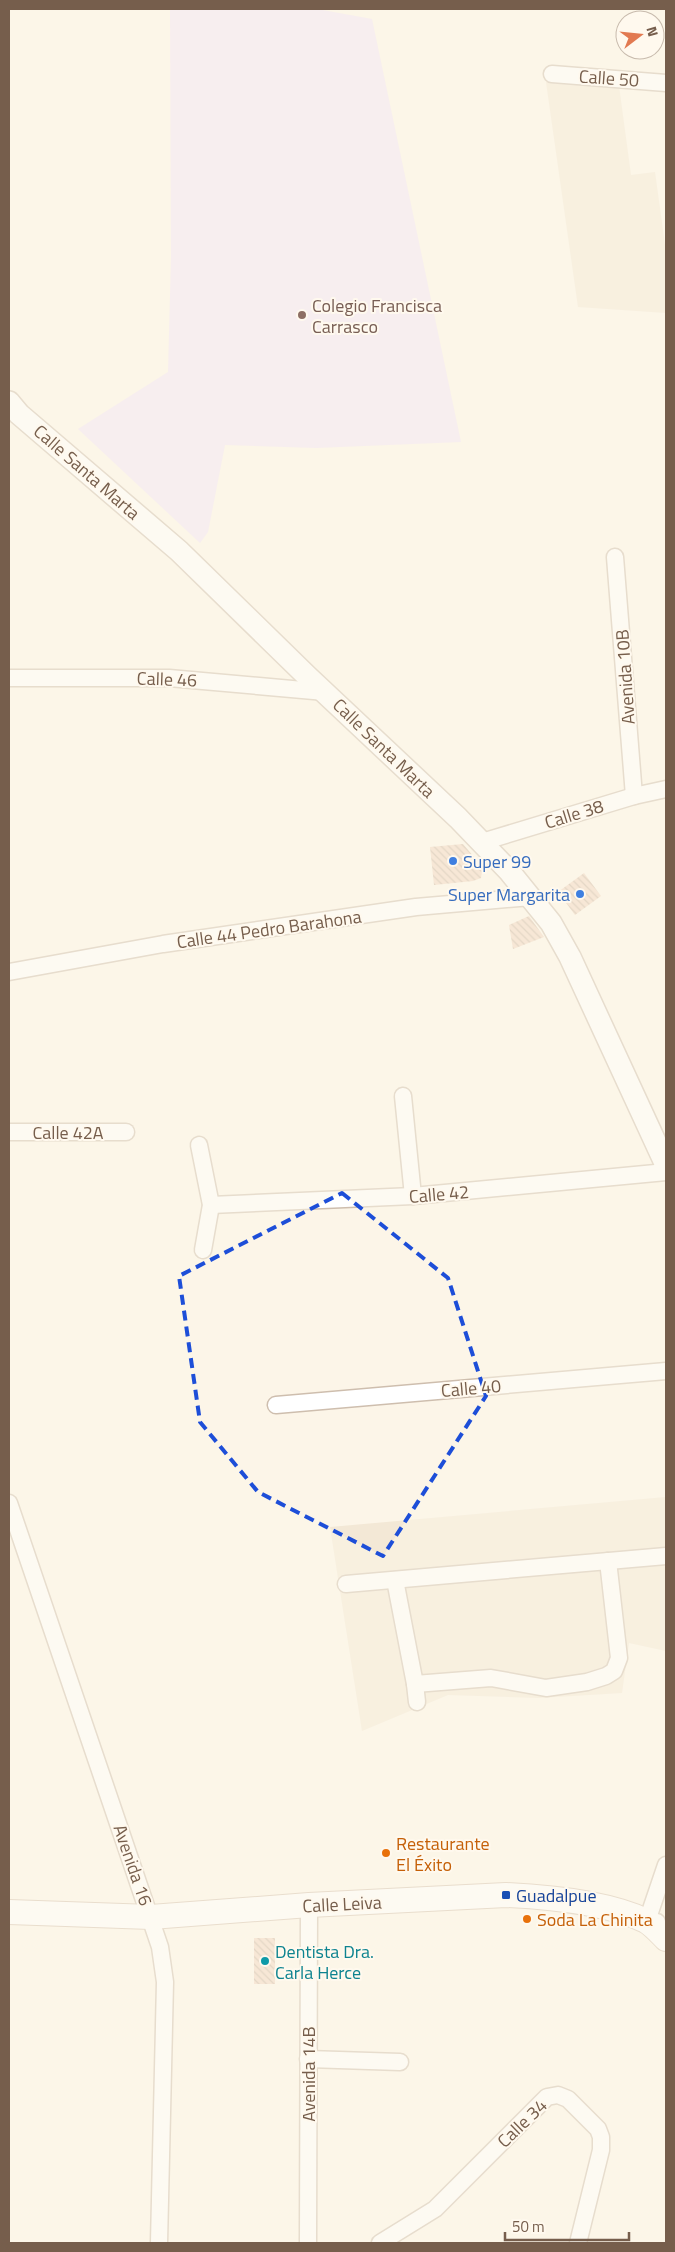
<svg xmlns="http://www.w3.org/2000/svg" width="675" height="2252" viewBox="0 0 675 2252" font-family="'Titillium Web',sans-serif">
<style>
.residential{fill:#f3e8d6}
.education{fill:#f2e4f8}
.building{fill:url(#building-back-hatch)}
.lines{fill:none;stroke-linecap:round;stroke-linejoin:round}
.minor-casing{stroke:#cebeae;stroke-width:19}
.tertiary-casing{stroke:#cebeae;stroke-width:24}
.secondary-casing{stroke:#d3c0ae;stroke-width:26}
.minor{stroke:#fff;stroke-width:16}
.tertiary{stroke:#fff;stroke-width:21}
.secondary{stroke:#fff;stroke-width:24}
.marked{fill:none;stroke:#1d4ed8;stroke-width:4;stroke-dasharray:10 6;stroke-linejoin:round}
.education-dot{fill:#8d6e63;stroke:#fff9ee;stroke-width:2}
.shop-dot{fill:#3f7fe0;stroke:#fff9ee;stroke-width:2}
.food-dot{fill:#e8710a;stroke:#fff9ee;stroke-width:2}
.transit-dot{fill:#1a4fb4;stroke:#fff9ee;stroke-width:2}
.culture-dot{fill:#0f9aa8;stroke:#fff9ee;stroke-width:2}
.labels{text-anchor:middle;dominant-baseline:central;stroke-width:4;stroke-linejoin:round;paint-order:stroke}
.street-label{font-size:18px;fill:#765e4c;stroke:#fff9ee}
.education-label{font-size:18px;fill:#785e54;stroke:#fff9ee;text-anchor:start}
.shop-label{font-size:18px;fill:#366cbe;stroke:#fff9ee;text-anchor:start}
.food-label{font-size:18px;fill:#c56008;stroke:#fff9ee;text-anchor:start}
.transit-label{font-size:18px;fill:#164399;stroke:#fff9ee;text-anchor:start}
.culture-label{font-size:18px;fill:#0d838f;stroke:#fff9ee;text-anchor:start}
</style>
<defs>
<pattern id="building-back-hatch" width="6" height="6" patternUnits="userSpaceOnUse" patternTransform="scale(1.25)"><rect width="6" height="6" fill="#f1d6c0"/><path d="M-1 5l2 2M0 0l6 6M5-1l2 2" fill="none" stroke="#c8b19e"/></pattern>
</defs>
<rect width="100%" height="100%" fill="#fcf5e8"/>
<g class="residential">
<polygon points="546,82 619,86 631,175 655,172 666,252 666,313 578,307"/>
<polygon points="666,1497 666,1651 629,1643 622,1693 539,1698 448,1695 362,1731 330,1527"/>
</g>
<polygon class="education" points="170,9 317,9 372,19 461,442 316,448 225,445 208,532 200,543 78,429 168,372 171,257"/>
<g class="building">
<polygon points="463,844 474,857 474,865 480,865 482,871 481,878 473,881 434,885 430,847"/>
<polygon points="584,873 601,896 575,915 558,892"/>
<polygon points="529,916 544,937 513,949 509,925"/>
<rect x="254" y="1938" width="21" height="46"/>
</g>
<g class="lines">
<defs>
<g id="minor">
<polyline points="552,74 666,83"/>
<polyline points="615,557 634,796"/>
<polyline points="9,678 169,678 325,692"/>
<polyline points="482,842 634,796 666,789"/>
<polyline points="9,972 163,944 416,907 531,897"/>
<polyline points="403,1096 413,1196"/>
<polyline points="9,1132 126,1132"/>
<polyline points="199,1145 211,1205 203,1250"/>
<polyline points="211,1205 413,1196 666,1172"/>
<polyline points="276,1405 666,1371"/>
<polyline points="9,1503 160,1947 165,1982 159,2243"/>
<polyline points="395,1580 415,1684 491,1678 546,1688 587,1682 606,1676 614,1671 619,1658 608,1561"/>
<polyline points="346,1584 666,1556"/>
<polyline points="415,1684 417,1702"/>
<polyline points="657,1922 647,1921 666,1865"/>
<polyline points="308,2059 400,2062"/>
<polyline points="308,2243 309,1905"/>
<polyline points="380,2243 435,2209 547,2097 558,2095 568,2099 598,2129 601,2137 601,2150 578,2243"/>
</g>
<polyline id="tertiary" points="9,402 19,414 179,551 307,676 458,818 509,871 551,923 570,957 666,1165"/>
<path id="secondary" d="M 9,1912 L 151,1917 L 309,1905 L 506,1895 C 550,1897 606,1902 646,1921 C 653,1925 660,1933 666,1939"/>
</defs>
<use href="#minor" class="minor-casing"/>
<use href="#tertiary" class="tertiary-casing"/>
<use href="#secondary" class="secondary-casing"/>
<use href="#minor" class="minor"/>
<use href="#tertiary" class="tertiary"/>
<use href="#secondary" class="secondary"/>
</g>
<path d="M0 0H675V2252H0ZM 342,1193 L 448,1278 L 486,1396 L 383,1556 L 258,1492 L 200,1422 L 179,1276 Z" fill="#fcf5e8" fill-opacity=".55" fill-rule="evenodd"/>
<path class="marked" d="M 342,1193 L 448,1278 L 486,1396 L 383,1556 L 258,1492 L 200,1422 L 179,1276 Z"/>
<circle class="education-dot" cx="302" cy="315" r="5"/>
<g class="shop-dot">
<circle cx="453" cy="861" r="5"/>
<circle cx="580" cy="894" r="5"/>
</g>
<g class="food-dot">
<circle cx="386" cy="1853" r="5"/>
<circle cx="527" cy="1919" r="5"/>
</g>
<rect class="transit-dot" x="501" y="1890" width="10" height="10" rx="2.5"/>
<circle class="culture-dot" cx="265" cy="1961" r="5"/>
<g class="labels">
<g class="street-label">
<text transform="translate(609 78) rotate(4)">Calle 50</text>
<text transform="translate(87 472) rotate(41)">Calle Santa Marta</text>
<text transform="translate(625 677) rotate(-94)">Avenida 10B</text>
<text transform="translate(167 679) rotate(2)">Calle 46</text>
<text transform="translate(384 748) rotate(44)">Calle Santa Marta</text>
<text transform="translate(574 814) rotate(-17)">Calle 38</text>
<text transform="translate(269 929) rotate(-8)">Calle 44 Pedro Barahona</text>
<text x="68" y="1132">Calle 42A</text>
<text transform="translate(439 1194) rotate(-5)">Calle 42</text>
<text transform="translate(471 1388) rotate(-5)">Calle 40</text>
<text transform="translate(133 1865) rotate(71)">Avenida 16</text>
<text transform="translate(342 1904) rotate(-3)">Calle Leiva</text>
<text transform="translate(308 2074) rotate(-90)">Avenida 14B</text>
<text transform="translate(522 2123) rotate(-44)">Calle 34</text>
</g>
<g class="education-label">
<text x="312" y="305">Colegio Francisca<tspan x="312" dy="21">Carrasco</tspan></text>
</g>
<g class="shop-label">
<text x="463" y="861">Super 99</text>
<text x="570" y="894" text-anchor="end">Super Margarita</text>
</g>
<g class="food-label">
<text x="396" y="1843">Restaurante<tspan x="396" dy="21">El Éxito</tspan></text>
<text x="537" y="1919">Soda La Chinita</text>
</g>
<g class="transit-label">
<text x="516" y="1895">Guadalpue</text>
</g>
<g class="culture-label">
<text x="275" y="1951">Dentista Dra.<tspan x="275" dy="21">Carla Herce</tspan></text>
</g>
</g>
<rect width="675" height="2252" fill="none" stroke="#765e4c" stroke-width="20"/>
<g transform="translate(640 35) rotate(74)"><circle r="24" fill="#fff9ee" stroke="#c8bbad"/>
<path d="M0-4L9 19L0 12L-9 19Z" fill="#e27a51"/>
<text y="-8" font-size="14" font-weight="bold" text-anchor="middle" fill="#765e4c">N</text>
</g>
<path d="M505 2232v8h124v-8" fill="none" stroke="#765e4c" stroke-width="2.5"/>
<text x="512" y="2232" font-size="15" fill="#765e4c" stroke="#fff9ee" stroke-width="4" paint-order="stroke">50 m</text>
</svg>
